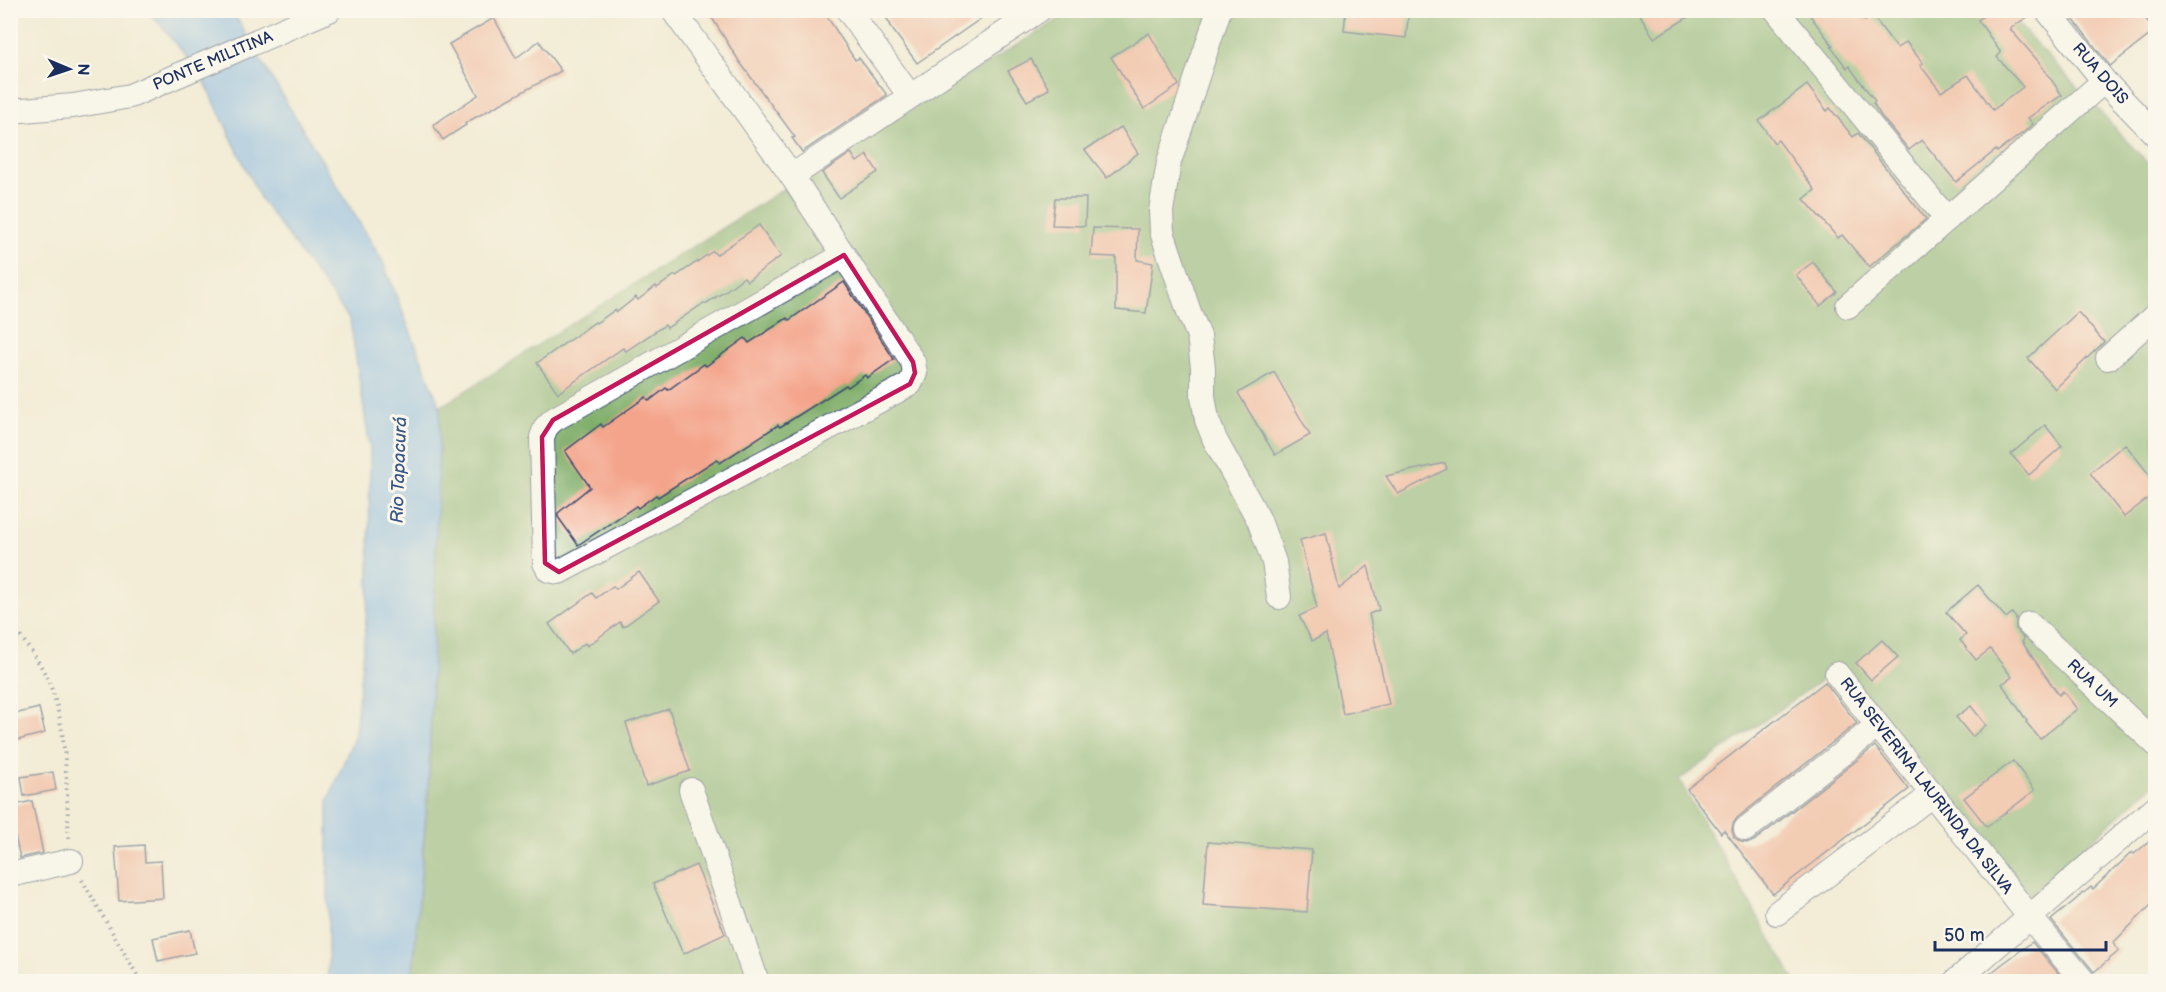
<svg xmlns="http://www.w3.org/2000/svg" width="2166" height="992" viewBox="0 0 2166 992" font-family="'Balsamiq Sans',sans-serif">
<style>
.forest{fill:#7cac66;stroke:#4c6e62;stroke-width:1.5}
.water{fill:#7bb5ec;stroke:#4b72a5;stroke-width:1.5}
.building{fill:#f4a48b}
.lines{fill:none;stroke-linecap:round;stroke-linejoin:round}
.minor-casing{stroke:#3b4c70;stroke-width:26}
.path{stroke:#3b4c70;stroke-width:4;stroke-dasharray:1.5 4.5;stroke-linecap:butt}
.minor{stroke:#fff;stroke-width:24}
.marked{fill:none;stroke:#c2185b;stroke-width:4.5;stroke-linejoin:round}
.labels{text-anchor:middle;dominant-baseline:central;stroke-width:6;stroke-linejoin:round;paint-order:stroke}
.street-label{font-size:16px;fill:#1b2f5e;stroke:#fbf7ec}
.water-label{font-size:18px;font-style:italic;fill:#385789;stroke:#fbf7ec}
</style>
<rect width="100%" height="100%" fill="#fbf7ec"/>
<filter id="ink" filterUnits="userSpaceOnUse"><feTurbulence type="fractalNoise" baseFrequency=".0167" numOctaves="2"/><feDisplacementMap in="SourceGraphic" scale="12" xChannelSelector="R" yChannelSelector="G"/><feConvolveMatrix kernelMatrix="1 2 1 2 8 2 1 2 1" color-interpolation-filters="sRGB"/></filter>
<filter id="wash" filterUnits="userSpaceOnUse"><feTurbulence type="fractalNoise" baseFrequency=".008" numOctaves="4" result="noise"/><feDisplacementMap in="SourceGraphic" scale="24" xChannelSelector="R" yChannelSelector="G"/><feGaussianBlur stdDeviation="1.35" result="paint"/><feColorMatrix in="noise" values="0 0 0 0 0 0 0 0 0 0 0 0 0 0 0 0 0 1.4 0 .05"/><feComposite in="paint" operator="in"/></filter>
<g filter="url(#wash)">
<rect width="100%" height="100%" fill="#f3edd7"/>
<polygon class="forest" points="1074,10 2006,11 2155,171 2155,783 2030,896 1842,666 1679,780 1795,981 412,982 429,786 440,407 839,154"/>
<polygon class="water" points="149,11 233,11 251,44 382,260 440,407 429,774 412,981 328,981 328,801 355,735 369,589 370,448 350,320 260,198 202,76"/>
<g id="blocks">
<g class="building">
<polygon points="707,10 823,10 855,60 859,58 887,95 802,152 792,138 795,137 739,61"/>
<polygon points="881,10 993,10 917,63 890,26 891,25"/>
<polygon points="1346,10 1409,10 1406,38 1344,31"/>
<polygon points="1637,10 1700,10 1654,38"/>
<polygon points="1806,10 1857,10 1865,21 1872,15 1897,48 1906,42 1923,63 1920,65 1941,92 1968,75 1993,110 2023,87 1997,57 2001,53 1978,20 1991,10 2033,10 2033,13 2010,29 2039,62 2062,95 2028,118 2033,124 2024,132 1997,152 1996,150 1956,182 1922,140 1909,150 1881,116 1873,103 1875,101 1849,66 1847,68 1831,47 1833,46"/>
<polygon points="2066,10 2139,10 2155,31 2110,66"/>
<polygon points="494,18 516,58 539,41 561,71 465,123 466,125 443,140 433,125 478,95 449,44"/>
<polygon points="1149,33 1179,85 1144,109 1111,57"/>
<polygon points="1031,59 1049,89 1027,101 1008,71"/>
<polygon points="1807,85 1827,111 1830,108 1853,137 1858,133 1926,219 1869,267 1842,235 1838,238 1804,199 1815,190 1778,140 1774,143 1759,121"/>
<polygon points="1121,127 1138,153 1107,178 1085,150"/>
<polygon points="851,153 857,162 867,155 878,172 839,198 822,173"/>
<polygon points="1055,198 1086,198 1085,226 1052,225"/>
<polygon points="759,225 781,256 747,281 744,277 724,292 705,304 704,303 667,328 665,325 626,351 623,348 558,393 537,363 595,322 596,323 615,310 617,312 636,297 638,300 656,286 657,288 675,275 676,276 713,251 716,255"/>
<polygon points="1093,228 1138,229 1137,260 1153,263 1146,313 1116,310 1116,257 1091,256"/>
<polygon points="1813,262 1837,292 1820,306 1796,275"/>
<polygon points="844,282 894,359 867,378 865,375 848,387 846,385 780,427 778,425 720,463 717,459 658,497 656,495 638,508 636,506 578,545 558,517 558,513 590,487 565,451 601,424 603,427 646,397 649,401 666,388 668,390 704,364 706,366 745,338 749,343 787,318 789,320"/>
<polygon points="2078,312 2104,342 2055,389 2028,358"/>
<polygon points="1274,372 1310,435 1275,455 1238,393"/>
<polygon points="2045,425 2062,446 2029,475 2011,454"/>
<polygon points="2125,444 2156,483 2156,492 2124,517 2090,473"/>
<polygon points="1445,463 1447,469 1398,494 1386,476"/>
<polygon points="1326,533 1339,589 1368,566 1379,610 1369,614 1389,704 1343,714 1326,634 1312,641 1299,616 1317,608 1300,540"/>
<polygon points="639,572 659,601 623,627 620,622 587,646 585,643 570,654 549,624 592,593 596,598 613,586 616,589"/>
<polygon points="1978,585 2006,618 2012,613 2016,618 2016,629 2024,639 2022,642 2059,695 2063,691 2077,709 2040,739 2026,722 2027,721 2002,684 2012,677 1990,649 1976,660 1960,640 1966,635 1946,612"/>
<polygon points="1882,640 1898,657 1871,680 1856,663"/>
<polygon points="1825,682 1857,723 1737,818 1733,824 1732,830 1734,837 1741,842 1749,843 1755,840 1875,746 1909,789 1773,894 1724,830 1721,833 1687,789"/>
<polygon points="1971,706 1986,725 1972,737 1956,717"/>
<polygon points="39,708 45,733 10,742 10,715"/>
<polygon points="669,709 690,771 646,786 626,723"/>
<polygon points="2013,761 2035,790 1987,827 1964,798"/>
<polygon points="53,772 56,790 24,796 21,777"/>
<polygon points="32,801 43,853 20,858 10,814 10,806"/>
<polygon points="2156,836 2156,900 2113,943 2119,951 2094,972 2051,920 2091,887 2093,889 2132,852 2134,854"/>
<polygon points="1208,842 1312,850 1307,912 1203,905"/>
<polygon points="144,845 145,862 161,861 163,898 119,901 115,847"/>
<polygon points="696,865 725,934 683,954 653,884"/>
<polygon points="190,930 195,953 158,961 153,938"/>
<polygon points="2032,942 2065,981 1981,981 2001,965"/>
</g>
</g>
</g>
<g filter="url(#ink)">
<use href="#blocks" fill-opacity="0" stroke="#3b4c70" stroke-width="1.5"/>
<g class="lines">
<defs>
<g id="minor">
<polyline points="673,10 792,176 913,362 915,373 910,384 559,572 549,570 545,563 542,437 546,427 553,420 844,255"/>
<polyline points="848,10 910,96"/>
<polyline points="1219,10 1169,162 1161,211 1162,232 1189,312 1199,336 1203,367 1203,396 1207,420 1215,440 1259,520 1274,562 1279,597"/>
<polyline points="1776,10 1947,219"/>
<polyline points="2047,10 2104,81 2156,135"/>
<polyline points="10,111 73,106 130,96 329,10"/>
<polyline points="792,176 1039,10"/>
<polyline points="1848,306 2104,81"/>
<polyline points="2108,358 2156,315"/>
<polyline points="2029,624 2156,744"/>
<polyline points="1837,674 2029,916 2084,982"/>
<polyline points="691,790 757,982"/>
<polyline points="1746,829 1877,726"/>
<polyline points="10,875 71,861"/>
<polyline points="1777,913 1933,794"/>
<polyline points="1955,982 2156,807"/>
</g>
</defs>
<use href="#minor" class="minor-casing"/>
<g class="path">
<path d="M 10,622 C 26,644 45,667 53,693 C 68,738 66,793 69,839"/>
<polyline points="82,880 141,982"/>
</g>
<use href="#minor" class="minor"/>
</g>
</g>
<path d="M0 0H2166V992H0ZM 844,255 L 913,362 L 915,373 L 910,384 L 559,572 L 545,563 L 542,437 L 553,420 Z" fill="#f3edd7" fill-opacity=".55" fill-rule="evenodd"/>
<path class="marked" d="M 844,255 L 913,362 L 915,373 L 910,384 L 559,572 L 545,563 L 542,437 L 553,420 Z"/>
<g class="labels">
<g class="street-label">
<text transform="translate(213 61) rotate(-23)">PONTE MILITINA</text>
<text transform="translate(2100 74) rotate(49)">RUA DOIS</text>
<text transform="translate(2092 684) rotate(43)">RUA UM</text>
<text transform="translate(1926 786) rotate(52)">RUA SEVERINA LAURINDA DA SILVA</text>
</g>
<g class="water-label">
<text transform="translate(399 470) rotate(-88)">Rio Tapacurá</text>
</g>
</g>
<rect width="2166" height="992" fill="none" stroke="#fbf7ec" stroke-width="36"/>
<g transform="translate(69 69) rotate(92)" stroke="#fbf7ec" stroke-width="4.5" paint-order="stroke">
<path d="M0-4.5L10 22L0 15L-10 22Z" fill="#1b2f5e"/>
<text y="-9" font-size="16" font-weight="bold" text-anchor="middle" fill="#1b2f5e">N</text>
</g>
<path d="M1935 941v9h171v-9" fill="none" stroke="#1b2f5e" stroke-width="3"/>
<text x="1944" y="941" font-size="18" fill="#1b2f5e" stroke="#fbf7ec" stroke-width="4.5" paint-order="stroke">50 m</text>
</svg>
